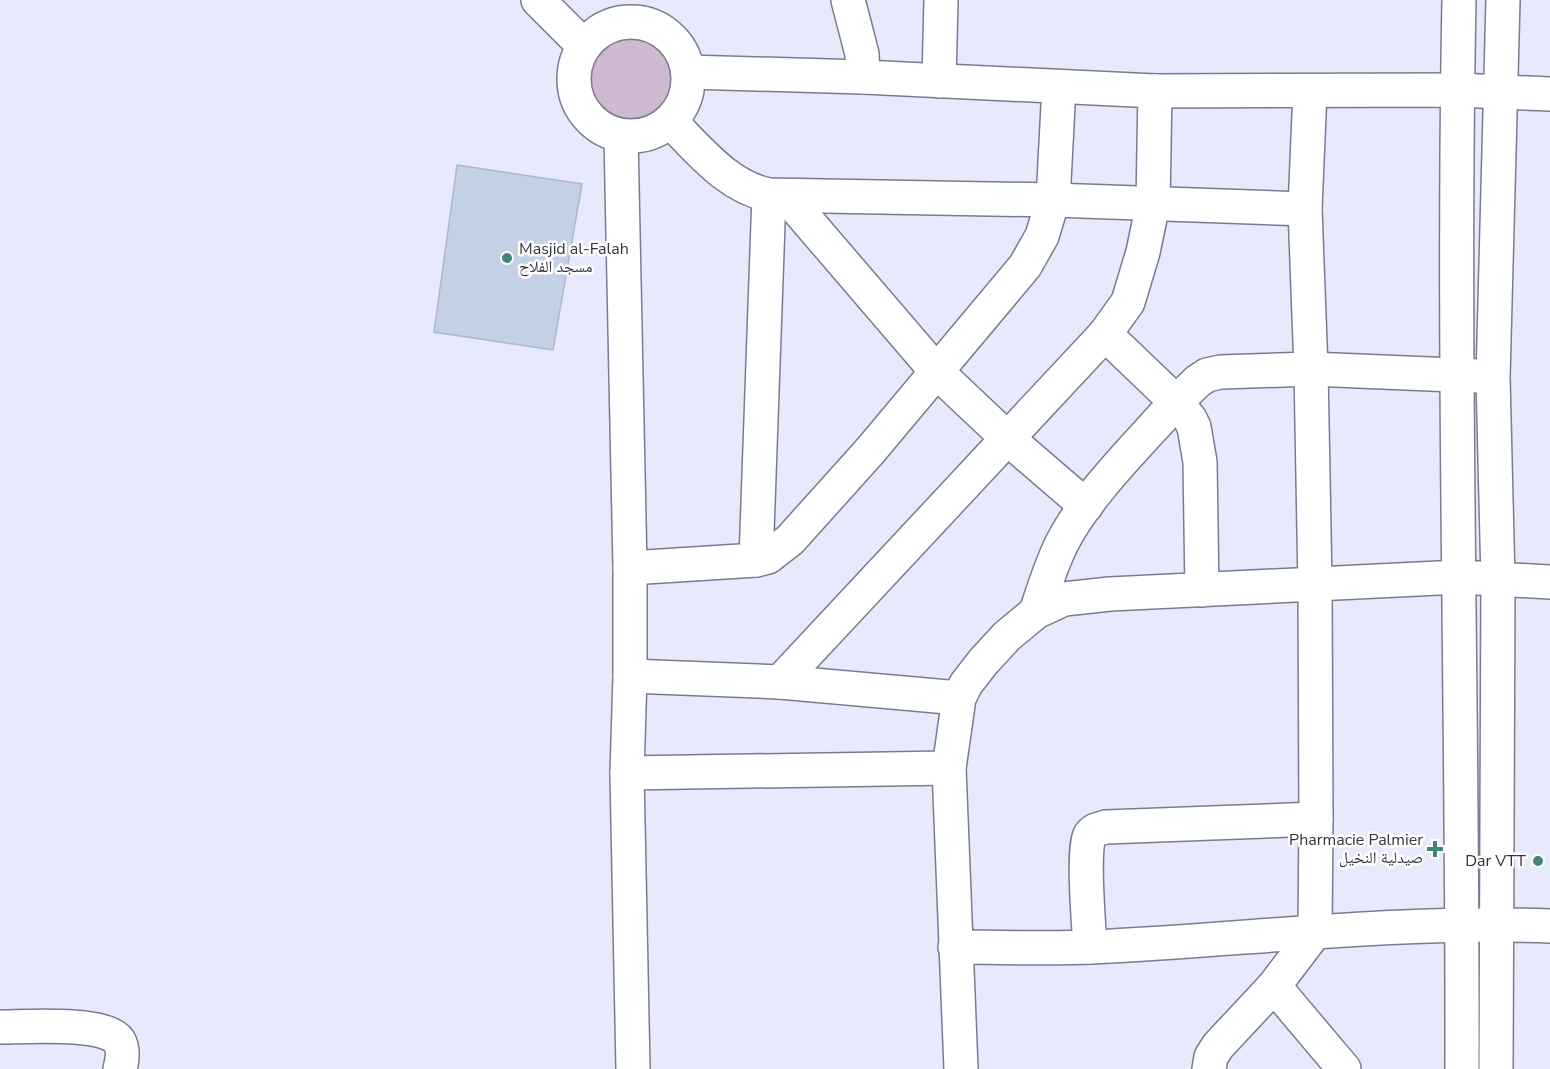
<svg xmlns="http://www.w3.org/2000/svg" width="1550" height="1069" viewBox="0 0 1550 1069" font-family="'Nunito Sans','Noto Naskh Arabic',sans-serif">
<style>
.green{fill:#cdbace}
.building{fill:#c4d0e6;stroke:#acb8cc;stroke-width:1.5}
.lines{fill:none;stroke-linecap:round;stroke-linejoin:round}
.minor-casing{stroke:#7a7b90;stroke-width:36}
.minor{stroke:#fff;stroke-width:33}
.poi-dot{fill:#428679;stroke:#fff;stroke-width:2}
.labels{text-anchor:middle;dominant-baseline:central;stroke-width:5;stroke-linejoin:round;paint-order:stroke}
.poi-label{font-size:16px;fill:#33333c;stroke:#fff;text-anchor:end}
</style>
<rect width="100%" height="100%" fill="#e7e9fc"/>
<circle class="green" cx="634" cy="79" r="49"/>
<polygon class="building" points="457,165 582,184 553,350 434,332"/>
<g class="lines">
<defs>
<g id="minor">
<polyline points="538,0 584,46"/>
<polyline points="848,0 862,54 863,77"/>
<path d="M 1459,0 C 1452,356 1463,713 1462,1069"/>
<circle cx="631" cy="79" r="57"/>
<polyline points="689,72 863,77 1155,91 1457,90 1550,94"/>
<polyline points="939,81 941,0"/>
<path d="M 671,122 C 699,150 728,187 769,195 L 1053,200 L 1305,209"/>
<polyline points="621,137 630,568 630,676 627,773 633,1069"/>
<polyline points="786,196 937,372 1007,438 1086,506"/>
<polyline points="1105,334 1176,402 1190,419 1194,427 1200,462 1202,590"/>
<polyline points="756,560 769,195"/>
<polyline points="630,568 756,560 768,557 790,540 870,451 1025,266 1042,236 1053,200 1059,87"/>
<path d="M 1036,612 C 1044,588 1051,565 1062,543 C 1087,494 1139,444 1176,402 L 1198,381 L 1207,375 L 1221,372 L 1311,369 L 1478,376"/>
<polyline points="630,676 780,682 959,698"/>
<polyline points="780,682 1105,334 1128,302 1143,252 1153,204 1155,91"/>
<polyline points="627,773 949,768"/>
<path d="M 955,947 C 1001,947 1046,949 1092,947 C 1244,940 1397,920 1550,926"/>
<path d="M 1090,947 C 1089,928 1082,847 1090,835 C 1094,829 1100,829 1106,827 L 1316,819"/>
<polyline points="1274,986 1344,1069"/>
<path d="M 0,1027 C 24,1027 106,1021 119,1041 C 124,1049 122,1061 120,1069"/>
<polyline points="961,1069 949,768 959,698 966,684 983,662 1007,636 1036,612 1064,599 1110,594 1459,577 1550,582"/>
<polyline points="1209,1069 1211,1057 1218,1046 1274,986 1315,932 1316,819 1315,585 1311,369 1305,209 1310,91"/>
<polyline points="1496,1069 1498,580 1493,378 1503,0"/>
</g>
</defs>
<use href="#minor" class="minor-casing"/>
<use href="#minor" class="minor"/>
</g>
<g class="poi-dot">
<circle cx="507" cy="258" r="6"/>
<path d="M1432 840h6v6h6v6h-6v6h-6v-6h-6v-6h6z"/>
<circle cx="1538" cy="861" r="6"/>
</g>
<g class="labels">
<g class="poi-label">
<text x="519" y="249" text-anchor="start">Masjid al-Falah<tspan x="519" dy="18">مسجد الفلاح</tspan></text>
<text x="1423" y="840">Pharmacie Palmier<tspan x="1423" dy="18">صيدلية النخيل</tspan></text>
<text x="1526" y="861">Dar VTT</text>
</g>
</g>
</svg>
